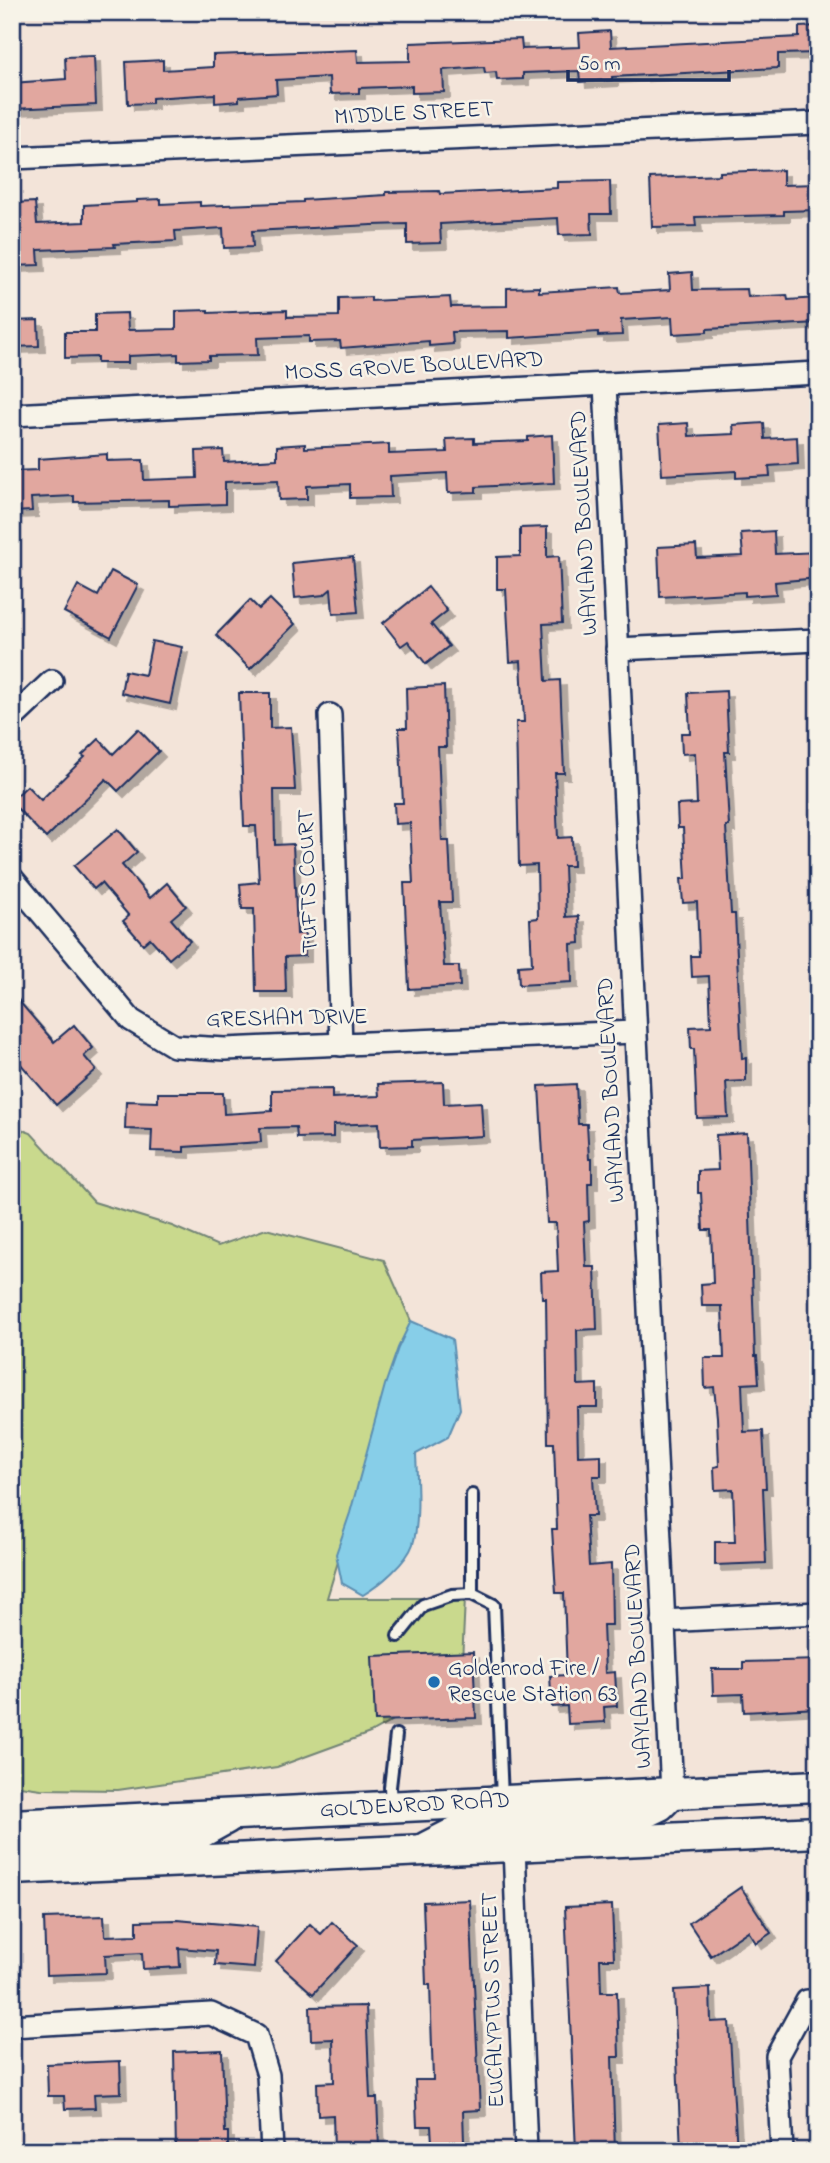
<svg xmlns="http://www.w3.org/2000/svg" width="830" height="2163" viewBox="0 0 830 2163" font-family="'Indie Flower',sans-serif">
<style>
.green{fill:#c9d98d;stroke:#728476;stroke-width:2}
.water{fill:#87cee8;stroke:#5c8eb1;stroke-width:2}
.building{fill:#e1a79f;stroke:#1b2f5e;stroke-width:2;filter:url(#shadow)}
.lines{fill:none;stroke-linecap:round;stroke-linejoin:round}
.lane-casing{stroke:#1b2f5e;stroke-width:16}
.street-casing{stroke:#1b2f5e;stroke-width:26}
.secondary-casing{stroke:#1b2f5e;stroke-width:35}
.lane{stroke:#f7f3e8;stroke-width:10}
.street{stroke:#f7f3e8;stroke-width:21}
.secondary{stroke:#f7f3e8;stroke-width:30}
.poi-dot{fill:#1f6fb2;stroke:#f7f3e8;stroke-width:2.5}
.labels{text-anchor:middle;dominant-baseline:central;stroke-width:5;stroke-linejoin:round;paint-order:stroke}
.street-label{font-size:23px;fill:#1b2f5e;stroke:#f7f3e8}
.poi-label{font-size:23px;fill:#1b2f5e;stroke:#f7f3e8;text-anchor:start}
</style>
<defs>
<filter id="shadow"><feDropShadow dx="6" dy="6" stdDeviation="0" flood-color="#0004"/></filter>
</defs>
<rect width="100%" height="100%" fill="#f3e4d9"/>
<filter id="ink" filterUnits="userSpaceOnUse"><feTurbulence type="fractalNoise" baseFrequency=".0143" numOctaves="2"/><feDisplacementMap in="SourceGraphic" scale="14" xChannelSelector="R" yChannelSelector="G"/><feConvolveMatrix kernelMatrix="1 2 1 2 8 2 1 2 1" color-interpolation-filters="sRGB"/></filter>
<g filter="url(#ink)">
<polygon class="green" points="12,1126 31,1133 94,1202 172,1226 218,1246 266,1229 384,1260 411,1321 327,1598 465,1598 462,1663 435,1697 370,1733 277,1767 118,1790 41,1789 12,1785"/>
<path class="water" d="M 411,1321 L 452,1339 L 460,1409 L 448,1437 L 416,1454 C 417,1478 420,1522 413,1544 C 407,1562 380,1585 363,1595 L 342,1583 L 336,1554 L 350,1513 L 385,1385 L 398,1348 Z"/>
<g class="building">
<polygon points="818,26 818,53 778,54 778,68 612,77 612,80 580,82 579,71 523,73 523,79 497,80 496,72 485,73 484,67 443,70 444,92 412,93 412,86 359,88 359,93 330,94 329,77 276,80 277,94 239,97 239,101 215,103 215,94 152,98 152,103 128,104 126,62 163,60 163,70 213,67 213,55 357,50 358,62 410,61 410,43 521,39 522,49 580,47 579,33 610,31 611,47 799,37 799,27"/>
<polygon points="94,56 96,105 12,109 12,83 66,79 65,57"/>
<polygon points="783,170 783,185 818,184 818,210 784,211 784,215 695,217 696,226 652,227 650,178 720,175 720,172"/>
<polygon points="610,181 611,214 591,214 592,234 559,235 558,218 440,224 441,243 407,244 407,224 372,225 252,231 253,247 224,248 223,228 175,231 176,241 114,244 115,247 38,250 39,265 12,266 12,203 35,202 37,224 84,222 84,205 137,202 137,200 161,199 161,204 200,202 200,206 303,202 303,200 386,195 386,192 439,191 440,194 557,188 557,182"/>
<polygon points="692,272 693,290 747,289 748,297 787,295 788,300 818,298 818,323 707,329 707,332 673,334 672,317 621,320 622,335 598,336 598,332 509,338 509,331 452,332 453,344 429,346 429,341 341,348 340,341 309,342 309,336 257,338 258,355 209,356 209,360 178,361 178,354 128,356 128,363 97,363 97,357 65,358 65,332 95,332 95,314 127,313 128,330 176,329 176,311 208,310 208,313 287,310 287,317 339,316 339,298 371,297 371,301 450,297 451,307 507,306 507,288 539,287 539,292 619,287 620,293 670,290 669,274"/>
<polygon points="38,320 39,346 12,347 12,321"/>
<polygon points="688,423 689,436 734,434 733,425 764,423 765,439 797,437 798,464 769,466 770,476 736,478 736,471 662,475 659,425"/>
<polygon points="552,435 554,483 476,487 476,492 448,493 447,473 390,476 391,497 350,498 350,484 307,486 307,499 279,500 278,480 225,482 225,504 169,506 169,500 74,502 74,496 31,498 32,511 12,512 12,471 38,470 38,459 107,454 107,461 143,460 144,480 197,478 196,451 223,450 224,462 277,459 277,446 305,444 305,448 389,444 389,454 447,452 446,439 474,438 474,443 528,441 528,437"/>
<polygon points="547,527 547,557 559,556 562,623 543,624 546,681 560,680 564,773 555,773 558,838 572,837 573,866 564,866 566,917 579,916 580,943 571,944 572,982 519,985 518,966 532,965 530,919 538,918 537,865 519,866 516,722 524,722 521,661 510,662 506,589 497,589 497,557 520,556 520,528"/>
<polygon points="774,531 775,554 818,552 818,578 775,582 776,594 745,596 745,592 660,597 658,547 696,545 697,558 743,556 741,533"/>
<polygon points="353,557 358,612 333,614 331,589 324,595 295,598 292,563"/>
<polygon points="111,571 138,585 111,637 64,612 78,585 98,596"/>
<polygon points="428,587 447,611 431,624 449,646 426,664 408,641 401,646 383,623"/>
<polygon points="270,599 295,624 250,669 216,635 250,600 259,609"/>
<polygon points="152,641 182,647 170,704 121,693 125,671 145,675"/>
<polygon points="444,686 446,747 438,747 442,841 449,841 452,902 440,902 444,966 459,966 460,986 409,989 404,883 413,883 410,823 395,824 394,803 403,803 399,728 407,728 406,688"/>
<polygon points="726,691 729,752 725,752 729,826 726,826 731,914 735,914 742,1059 746,1058 746,1081 726,1082 728,1117 697,1118 694,1049 691,1049 690,1027 711,1026 709,976 692,977 691,956 699,956 697,902 683,903 681,879 686,879 683,828 678,828 677,805 697,804 695,753 682,754 681,733 690,733 688,693"/>
<polygon points="239,693 270,693 270,728 291,727 295,790 274,790 275,845 293,844 297,934 305,933 305,956 285,957 286,992 256,992 254,909 242,909 240,884 259,882 256,826 244,826"/>
<polygon points="138,729 159,751 118,791 106,779 46,838 12,803 12,800 27,786 41,800 85,757 82,755 99,739 113,754"/>
<polygon points="118,829 137,852 122,865 150,898 167,883 186,906 171,919 190,941 169,959 150,938 143,944 123,921 129,916 101,883 94,889 74,866"/>
<polygon points="12,993 54,1042 74,1025 93,1048 84,1056 96,1070 56,1105 12,1054"/>
<polygon points="443,1082 444,1104 481,1102 483,1136 412,1140 412,1146 380,1147 379,1123 333,1125 333,1137 297,1138 296,1127 260,1128 261,1142 184,1147 184,1152 151,1151 152,1130 125,1129 126,1101 158,1102 158,1093 223,1093 224,1114 272,1111 272,1090 332,1089 332,1098 379,1096 378,1084"/>
<polygon points="576,1084 578,1124 587,1124 589,1159 592,1159 592,1183 588,1183 589,1221 584,1222 586,1267 595,1267 597,1329 577,1330 578,1385 597,1384 597,1407 577,1407 578,1456 601,1455 601,1476 593,1476 595,1516 586,1516 589,1566 611,1564 612,1625 603,1625 605,1673 615,1672 617,1706 604,1707 605,1722 568,1724 567,1706 552,1707 550,1676 567,1675 564,1593 556,1593 552,1529 557,1529 554,1443 548,1443 546,1298 542,1298 541,1272 558,1271 556,1223 547,1223 539,1086"/>
<polygon points="747,1133 755,1356 757,1356 759,1383 742,1384 744,1432 763,1431 766,1488 763,1488 766,1563 715,1565 715,1542 735,1542 733,1489 715,1490 714,1467 719,1466 717,1417 714,1387 705,1388 704,1358 724,1358 722,1306 702,1306 701,1284 713,1283 711,1230 703,1230 701,1193 698,1193 698,1171 718,1170 716,1135"/>
<polygon points="473,1652 476,1718 375,1721 372,1656"/>
<polygon points="818,1660 818,1708 744,1712 743,1694 713,1695 712,1669 743,1669 743,1662"/>
<polygon points="741,1887 771,1933 756,1943 748,1931 711,1956 689,1923"/>
<polygon points="470,1900 480,2110 463,2111 464,2142 432,2143 431,2126 417,2126 415,2080 433,2080 430,1985 426,1985 423,1902"/>
<polygon points="612,1905 614,1959 600,1959 601,1992 617,1992 619,2057 612,2057 615,2151 576,2151 565,1907"/>
<polygon points="104,1916 105,1936 137,1935 137,1921 177,1920 257,1927 254,1968 215,1965 216,1951 179,1948 180,1967 143,1969 142,1953 105,1955 106,1973 46,1975 44,1918"/>
<polygon points="332,1922 358,1945 313,1994 276,1961 310,1924 321,1934"/>
<polygon points="710,1988 711,2022 729,2021 737,2151 681,2151 674,1990"/>
<polygon points="366,2006 370,2098 377,2098 379,2148 334,2149 333,2115 318,2116 317,2083 334,2082 333,2039 311,2040 310,2007"/>
<polygon points="222,2050 225,2132 228,2132 228,2151 176,2151 174,2052"/>
<polygon points="120,2061 121,2093 94,2094 95,2108 65,2109 64,2096 48,2096 47,2064"/>
</g>
<g class="lines">
<defs>
<g id="lane">
<polyline points="472,1594 472,1495"/>
<polyline points="398,1636 423,1605 452,1595 472,1594 494,1605 502,1799"/>
<polyline points="391,1805 390,1787 396,1735"/>
</g>
<g id="street">
<polyline points="12,158 818,123"/>
<polyline points="605,384 672,1793"/>
<polyline points="12,415 818,373"/>
<polyline points="617,649 818,640"/>
<polyline points="330,715 341,1045"/>
<polyline points="12,719 52,681"/>
<polyline points="12,878 131,1020 174,1046 225,1049 635,1032"/>
<polyline points="663,1621 818,1613"/>
<polyline points="514,1847 526,2151"/>
<polyline points="12,2026 211,2014 256,2035 268,2075 272,2151"/>
<polyline points="782,2151 777,2056 807,2001"/>
</g>
<g id="secondary">
<polyline points="12,1825 818,1786"/>
<polyline points="427,1847 470,1825 633,1818 660,1805 672,1793"/>
<polyline points="12,1855 31,1845 191,1838 227,1818"/>
<polyline points="12,1869 818,1832"/>
</g>
</defs>
<use href="#lane" class="lane-casing"/>
<use href="#street" class="street-casing"/>
<use href="#secondary" class="secondary-casing"/>
<use href="#lane" class="lane"/>
<use href="#street" class="street"/>
<use href="#secondary" class="secondary"/>
</g>
</g>
<circle class="poi-dot" cx="434" cy="1682" r="7"/>
<g class="labels">
<g class="street-label">
<text transform="translate(414 114) rotate(-3)">MIDDLE STREET</text>
<text transform="translate(414 367) rotate(-3)">MOSS GROVE BOULEVARD</text>
<text transform="translate(585 523) rotate(-93)">WAYLAND BOULEVARD</text>
<text transform="translate(309 881) rotate(-92)">TUFTS COURT</text>
<text transform="translate(287 1019) rotate(-1)">GRESHAM DRIVE</text>
<text transform="translate(612 1090) rotate(-93)">WAYLAND BOULEVARD</text>
<text transform="translate(639 1656) rotate(-93)">WAYLAND BOULEVARD</text>
<text transform="translate(415 1806) rotate(-3)">GOLDENROD ROAD</text>
<text transform="translate(494 2000) rotate(-92)">EUCALYPTUS STREET</text>
</g>
<g class="poi-label">
<text x="448" y="1669">Goldenrod Fire /<tspan x="448" dy="26">Rescue Station 63</tspan></text>
</g>
</g>
<rect width="830" height="2163" fill="none" stroke="#f7f3e8" stroke-width="42"/>
<rect x="21" y="21" width="788" height="2121" fill="none" stroke="#1b2f5e" stroke-width="2.5" filter="url(#ink)"/>
<path d="M568 70v10h161v-10" fill="none" stroke="#1b2f5e" stroke-width="3.5"/>
<text x="578" y="70" font-size="21" fill="#1b2f5e" stroke="#f7f3e8" stroke-width="5" paint-order="stroke">50 m</text>
</svg>
